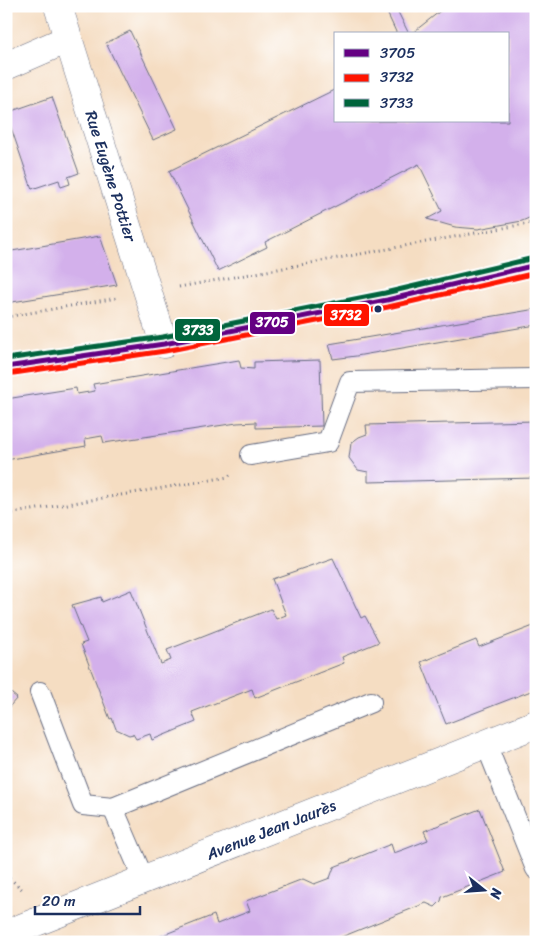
<svg xmlns="http://www.w3.org/2000/svg" width="542" height="948" viewBox="0 0 542 948" font-family="Sriracha,sans-serif">
<style>
.building{fill:#d3b0eb}
.lines{fill:none;stroke-linecap:round;stroke-linejoin:round}
.service-casing{stroke:#676c81;stroke-width:22}
.minor-casing{stroke:#676c81;stroke-width:29}
.path{stroke:#676c81;stroke-width:3;stroke-dasharray:1 4;stroke-linecap:butt}
.service{stroke:#fff;stroke-width:20}
.minor{stroke:#fff;stroke-width:28}
.bus-1-casing{stroke:#fff;stroke-width:9}
.bus-2-casing{stroke:#fff;stroke-width:9}
.bus-3-casing{stroke:#fff;stroke-width:9}
.bus-1{stroke:#640082;stroke-width:5}
.bus-2{stroke:#ff1400;stroke-width:5}
.bus-3{stroke:#00643c;stroke-width:5}
.bus-dot{fill:#1b2f5e;stroke:#fff;stroke-width:2}
.labels{text-anchor:middle;dominant-baseline:central;stroke-width:4.5;stroke-linejoin:round;paint-order:stroke}
.street-label{font-size:16px;fill:#1b2f5e;stroke:#fff}
.line-badge{stroke:#fff;stroke-width:2}
.badge-label{font-size:14px;text-anchor:middle;font-weight:bold;fill:#fff}
</style>
<rect width="100%" height="100%" fill="#fff"/>
<filter id="ink" filterUnits="userSpaceOnUse"><feTurbulence type="fractalNoise" baseFrequency=".02" numOctaves="2"/><feDisplacementMap in="SourceGraphic" scale="10" xChannelSelector="R" yChannelSelector="G"/><feConvolveMatrix kernelMatrix="1 2 1 2 8 2 1 2 1" color-interpolation-filters="sRGB"/></filter>
<filter id="wash" filterUnits="userSpaceOnUse"><feTurbulence type="fractalNoise" baseFrequency=".0096" numOctaves="4" result="noise"/><feDisplacementMap in="SourceGraphic" scale="20" xChannelSelector="R" yChannelSelector="G"/><feGaussianBlur stdDeviation="1.12" result="paint"/><feColorMatrix in="noise" values="0 0 0 0 0 0 0 0 0 0 0 0 0 0 0 0 0 1.4 0 .05"/><feComposite in="paint" operator="in"/></filter>
<g filter="url(#wash)">
<rect width="100%" height="100%" fill="#f5ddc2"/>
<g id="blocks">
<g class="building">
<polygon points="384,6 395,6 409,34 397,34"/>
<polygon points="443,6 536,6 536,215 522,221 478,229 455,227 427,219 442,211 419,164 265,242 267,247 218,271 169,171 336,89 336,121 508,121 508,34 411,34 444,8"/>
<polygon points="130,31 177,129 153,140 106,43"/>
<polygon points="52,97 79,173 68,177 70,184 61,187 59,180 32,189 6,113"/>
<polygon points="100,236 117,285 6,303 6,252"/>
<polygon points="536,309 536,325 356,356 333,359 329,344"/>
<polygon points="239,360 241,368 254,369 254,362 320,360 322,426 256,428 256,422 237,423 104,443 102,436 85,439 86,446 6,460 6,399 76,388 77,394 95,391 93,384"/>
<polygon points="536,421 536,478 368,482 368,472 358,470 349,458 351,443 359,437 367,434 366,425"/>
<polygon points="333,558 361,618 365,616 379,642 342,657 344,663 255,698 252,689 192,712 196,722 152,740 150,734 136,739 133,734 129,735 116,729 112,718 110,719 81,644 87,642 72,605 101,597 102,602 131,590 161,664 171,660 167,650 271,609 276,619 286,615 272,579"/>
<polygon points="536,625 536,689 446,724 421,662 476,640 479,647"/>
<polygon points="6,689 17,698 9,707 6,704"/>
<polygon points="480,809 505,872 442,897 441,901 435,907 426,903 329,942 148,941 214,915 217,924 250,911 246,901 303,879 314,884 330,878 334,867 391,844 394,853 405,849 428,840 424,831"/>
</g>
</g>
</g>
<g filter="url(#ink)">
<use href="#blocks" fill-opacity="0" stroke="#676c81" stroke-width="1"/>
<g class="lines">
<defs>
<g id="service">
<polyline points="6,367 164,344 387,300 536,265"/>
<polyline points="251,455 328,442 350,382 536,379"/>
<polyline points="40,692 83,805 113,808"/>
<polyline points="486,744 536,869"/>
<polyline points="144,880 113,808 371,702"/>
</g>
<g id="minor">
<path id="s1" d="M 58,6 L 164,344"/>
<polyline points="6,66 68,39"/>
<path id="s2" d="M 6,934 L 536,724"/>
</g>
</defs>
<use href="#service" class="service-casing"/>
<use href="#minor" class="minor-casing"/>
<g class="path">
<polyline points="179,287 536,222"/>
<polyline points="6,317 117,298"/>
<polyline points="6,509 8,514 228,477 231,474"/>
<polyline points="6,875 24,891"/>
</g>
<use href="#service" class="service"/>
<use href="#minor" class="minor"/>
<defs>
<polyline id="bus-1" points="6,367 164,344 387,300 536,265"/>
<polyline id="bus-2" points="7,374 165,351 388,307 536,273"/>
<polyline id="bus-3" points="6,359 163,337 385,293 534,258"/>
</defs>
<use href="#bus-1" class="bus-1-casing"/>
<use href="#bus-2" class="bus-2-casing"/>
<use href="#bus-3" class="bus-3-casing"/>
<use href="#bus-1" class="bus-1"/>
<use href="#bus-2" class="bus-2"/>
<use href="#bus-3" class="bus-3"/>
</g>
</g>
<circle class="bus-dot" cx="378" cy="309" r="4.5"/>
<g class="labels">
<g class="street-label">
<text stroke="none"><textPath href="#s1" startOffset="178">Rue Eugène Pottier</textPath></text>
<text stroke="none"><textPath href="#s2" startOffset="285">Avenue Jean Jaurès</textPath></text>
</g>
</g>
<g class="line-badge">
<rect x="323" y="303" width="47" height="24" rx="5" fill="#ff1400"/>
<rect x="249" y="311" width="47" height="24" rx="5" fill="#640082"/>
<rect x="174" y="318" width="47" height="24" rx="5" fill="#00643c"/>
</g>
<g class="badge-label">
<text x="346" y="320">3732</text>
<text x="272" y="327">3705</text>
<text x="198" y="335">3733</text>
</g>
<rect width="542" height="948" fill="none" stroke="#fff" stroke-width="25"/>
<rect x="334" y="32" width="175" height="90" fill="#ffffff" stroke="#a4acbf"/>
<rect x="344" y="49" width="25" height="8" fill="#640082" stroke="#a4acbf"/>
<text x="380" y="58" font-size="15" fill="#1b2f5e">3705</text>
<rect x="344" y="74" width="25" height="8" fill="#ff1400" stroke="#a4acbf"/>
<text x="380" y="82" font-size="15" fill="#1b2f5e">3732</text>
<rect x="344" y="99" width="25" height="8" fill="#00643c" stroke="#a4acbf"/>
<text x="380" y="108" font-size="15" fill="#1b2f5e">3733</text>
<g transform="translate(484 890) rotate(107)" stroke="#ffffff" stroke-width="4" paint-order="stroke">
<path d="M0-4L9 19L0 12L-9 19Z" fill="#1b2f5e"/>
<text y="-8" font-size="14" font-weight="bold" text-anchor="middle" fill="#1b2f5e">N</text>
</g>
<path d="M35 906v8h105v-8" fill="none" stroke="#1b2f5e" stroke-width="2.5"/>
<text x="42" y="906" font-size="15" fill="#1b2f5e" stroke="#ffffff" stroke-width="4" paint-order="stroke">20 m</text>
</svg>
